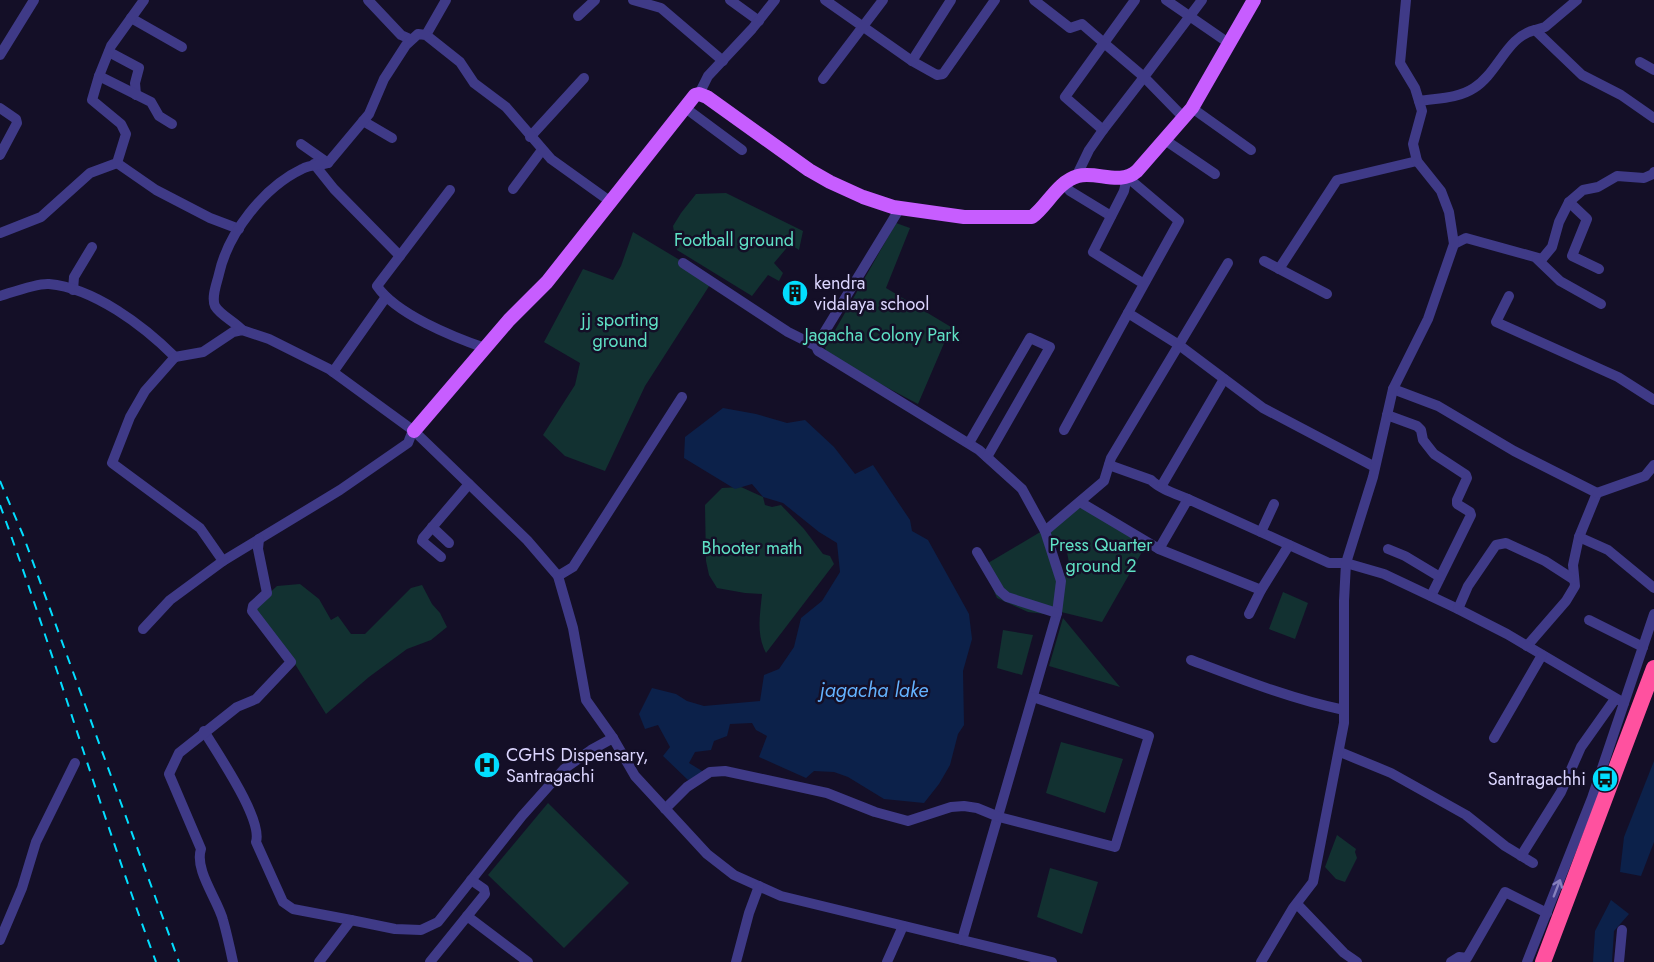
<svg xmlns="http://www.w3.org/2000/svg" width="1654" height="962" viewBox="0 0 1654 962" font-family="Jost,sans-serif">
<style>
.green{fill:#123131}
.water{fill:#0c214a}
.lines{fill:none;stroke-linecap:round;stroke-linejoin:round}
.minor{stroke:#3f3a87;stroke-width:10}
.major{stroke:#c75dff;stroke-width:14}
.highway{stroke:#ff519f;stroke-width:16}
.rail{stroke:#02deff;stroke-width:2;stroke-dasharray:9 8;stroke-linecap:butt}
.oneway{stroke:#8680bd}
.labels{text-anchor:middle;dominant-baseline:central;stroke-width:5;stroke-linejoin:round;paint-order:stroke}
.park-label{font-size:18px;fill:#5fe1c5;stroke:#140f27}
.poi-label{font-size:18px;fill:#dcd6ff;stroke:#140f27;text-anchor:start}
.water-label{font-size:20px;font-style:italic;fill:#64b2ff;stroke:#140f27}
</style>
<rect width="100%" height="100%" fill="#140f27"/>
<g class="green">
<polygon points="726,193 803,231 799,250 790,244 774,263 783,273 779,281 768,275 752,296 677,250 673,226 681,213 696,194"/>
<polygon points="896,223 910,228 886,288 951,327 918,404 828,356 825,348"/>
<polygon points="633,232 713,280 645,386 605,471 565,456 543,435 575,385 580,363 544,342 583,269 613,280 621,266"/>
<path d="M 741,487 L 763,497 L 765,505 L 772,507 L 781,505 L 804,529 L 823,554 L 830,556 L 834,564 L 766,653 C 756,634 760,615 762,594 L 745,593 L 717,588 L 709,575 L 706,561 L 705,505 L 722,488 Z"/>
<polygon points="1081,506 1146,545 1102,622 1061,612 1064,574 1070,568 1065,542 1052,538 1050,532"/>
<polygon points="1042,531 1058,582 1054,615 1028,612 997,598 983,566"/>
<polygon points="300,584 319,599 331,620 338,616 351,634 365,634 411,588 422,585 432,604 440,613 447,627 431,640 407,649 369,677 326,714 285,648 252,609 277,586"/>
<polygon points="1283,592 1308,603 1295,639 1269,629"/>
<polygon points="1063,618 1120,687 1049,666"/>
<polygon points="1003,630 1033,635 1022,675 997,668"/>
<polygon points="1061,742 1123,759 1105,813 1046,793"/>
<polygon points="548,803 629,883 564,948 488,875"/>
<polygon points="1337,835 1356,849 1355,852 1357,858 1345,882 1336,879 1325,867"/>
<polygon points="1050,868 1098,882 1082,934 1037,917"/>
</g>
<g class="water">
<polygon points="723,408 756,414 787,423 805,420 834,447 855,474 873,465 910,520 912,531 928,540 969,614 972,639 963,671 964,725 958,734 950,765 939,784 924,803 884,799 848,777 834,772 814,771 806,778 759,757 767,736 756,730 752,723 730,724 727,736 714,741 711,750 695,752 689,763 707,774 688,780 663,756 670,747 658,725 645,729 639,714 652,688 676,694 687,701 704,706 760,701 764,675 779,669 794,647 801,618 822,601 840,572 837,543 819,532 783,503 763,497 752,484 735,489 684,458 685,437"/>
<polygon points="1654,761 1654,842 1641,876 1620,872 1624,837"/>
<polygon points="1611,900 1629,914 1614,931 1612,962 1593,962 1595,931"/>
</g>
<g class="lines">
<g class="minor">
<polyline points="368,0 401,35 410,39"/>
<polyline points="633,0 661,8 723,61"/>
<polyline points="730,0 759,21"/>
<polyline points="825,0 912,61 937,75 943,74 995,0"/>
<polyline points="1034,0 1070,28 1082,24 1104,43 1135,0"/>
<polyline points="1166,0 1230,44"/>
<polyline points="578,16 595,0"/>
<polyline points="131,18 182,47"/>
<polyline points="1535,30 1545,27 1577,0"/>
<polyline points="426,35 446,0"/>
<polygon points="1104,43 1144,77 1103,130 1065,97"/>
<polyline points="109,52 139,68 135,83 136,95"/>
<polyline points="0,55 34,0"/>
<polyline points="912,61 951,0"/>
<polyline points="1640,62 1654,70"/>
<polyline points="99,76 151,102 159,116 172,124"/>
<polyline points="823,79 883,0"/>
<polyline points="699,94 708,76 752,29 775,0"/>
<path d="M 1419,101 C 1438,98 1457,99 1474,88 C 1498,73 1507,36 1535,30 L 1582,75 L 1621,95 L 1654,118"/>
<polyline points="684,107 742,150"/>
<polyline points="0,108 16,119 17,123 0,155"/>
<polyline points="1192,108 1251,150"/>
<polyline points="1184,118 1144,77 1202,0"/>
<polyline points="363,121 392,138"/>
<polyline points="530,137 584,78"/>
<polyline points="1165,140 1215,174"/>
<polyline points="301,144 328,163"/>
<polyline points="117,163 156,190 210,218 239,229"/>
<polyline points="314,164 334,189 400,256"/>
<polyline points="1076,177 1089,150 1103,130"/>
<polyline points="1064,184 1070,191 1111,216"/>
<polyline points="513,189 542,150"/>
<path d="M 450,190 L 377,286 C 396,314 453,337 485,348"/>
<polyline points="1569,202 1587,219 1572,256 1599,269"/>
<polyline points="900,208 816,346 818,351 979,450 1022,489 1045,531 1061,581 1057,613 962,940"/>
<polyline points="0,233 41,217 90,173 117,163 126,134 121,124 92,100 99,76 111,46 144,0"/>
<polyline points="1454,244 1466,238 1542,259 1552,247 1559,222 1569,202 1583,190 1598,187 1617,176 1644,178 1653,174 1654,172"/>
<polyline points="1537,259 1560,281 1601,304"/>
<polyline points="1264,261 1327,294"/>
<polyline points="683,263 788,332 816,346"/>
<polyline points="1279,269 1337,180 1417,161"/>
<polyline points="1144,284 1093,252 1124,191 1127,177 1179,221 1128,313 1179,345 1263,408 1375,467"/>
<polyline points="73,290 74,277 92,247"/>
<path d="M 0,296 C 13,292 37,283 49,284 C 94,288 144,326 175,357 L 203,352 L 233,332 L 242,330 L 269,339 L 329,369 L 414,431 L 527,540 L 558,576 L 573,628 L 586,700 L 613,738"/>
<polyline points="1509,296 1496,322 1618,377 1654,400"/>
<path d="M 242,330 C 235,322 220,315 215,306 C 211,297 217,283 219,274 C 228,233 264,187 302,169 C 311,164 319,166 328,163 L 369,114 L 384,79 L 406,45 L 418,34 L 426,35 L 460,62 L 474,83 L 506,107 L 551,159 L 611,202"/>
<polyline points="333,372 386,297"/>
<polyline points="1393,389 1438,406 1514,451 1597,493 1579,537 1573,565 1575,586 1566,601 1527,646"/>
<polyline points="1387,415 1417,426 1421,430 1423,440 1434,454 1466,475 1467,478 1457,500 1457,504 1470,512 1471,515 1431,596"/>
<polyline points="1064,430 1128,313"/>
<polyline points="969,443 1030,338 1050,347 987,457"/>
<path d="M 1109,465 L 1151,480 C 1160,489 1176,494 1188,499"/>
<polyline points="1162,485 1224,379"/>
<polyline points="1597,493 1645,476 1654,465"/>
<polyline points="1080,502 1159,549 1188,499 1329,563 1346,563 1384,574 1458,609 1507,634 1624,703"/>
<polyline points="432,527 449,543"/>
<polyline points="1045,531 1104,481 1111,458 1228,263"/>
<polyline points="1261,532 1274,504"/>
<polyline points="1579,537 1608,550 1654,588"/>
<polyline points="1159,549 1261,590"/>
<polyline points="1388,549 1405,556 1440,577"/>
<polyline points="977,552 1000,591 1007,597 1057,613"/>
<polyline points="441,557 422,541 423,538 469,484"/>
<polyline points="223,561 340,490 408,443 413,430"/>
<polyline points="558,576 573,567 682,397"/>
<polyline points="1458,609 1468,586 1496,545 1506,543 1545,561 1573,579"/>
<polyline points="1249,614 1261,590 1289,545"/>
<polyline points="1589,620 1643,647"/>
<polyline points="143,629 170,600 223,561 200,528 112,463 130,417 145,391 175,357"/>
<path d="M 1191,660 C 1241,679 1291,699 1344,710"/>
<path d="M 204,731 C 217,753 263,819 256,842 L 283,902 L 293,909 L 351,920"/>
<polyline points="1494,738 1542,655"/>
<polyline points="1340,752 1391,773 1466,815 1505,846 1533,863"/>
<polyline points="665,809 687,787 710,772 725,771 827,793 875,812 908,821 951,807 964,806 977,808 999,817 1115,847 1149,736 1033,697"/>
<polyline points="1521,856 1561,792 1581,747 1615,699"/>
<polyline points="1297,904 1344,953 1357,962"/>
<polyline points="467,916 528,962"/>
<polyline points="0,940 22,888 36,842 75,763"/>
<path d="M 233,962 C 230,948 227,934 223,920 C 218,900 194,870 201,849 L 169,774 L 179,753 L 237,707 L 256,699 L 291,662 L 252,611 L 253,606 L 267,593 L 258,549 L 259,539"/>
<polyline points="319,962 351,920 395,929 421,930 438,922 522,816 564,769 591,750 613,738 635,776 707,854 734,875 781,896 1052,962"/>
<polyline points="430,962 485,894 484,889 471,880"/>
<polyline points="736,962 749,913 759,886"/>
<polyline points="887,962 903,926"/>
<polyline points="1261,962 1293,908 1313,882 1344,723 1344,601 1346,563 1373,477 1393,389 1428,319 1454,244 1449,212 1441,191 1417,161 1413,144 1422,111 1415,88 1400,63 1406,0"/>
<polyline points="1451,962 1459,957 1467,958 1505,892 1547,913"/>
<polyline points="1527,962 1592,798 1654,614"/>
<polyline points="1619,962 1622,930"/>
</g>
<path class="major" d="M 414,431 L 509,320 L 547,282 L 695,95 L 699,94 L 707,97 L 809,170 L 830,182 L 863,197 L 893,207 L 964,217 L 1032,217 C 1048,205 1057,182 1078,176 C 1097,171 1120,186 1137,171 L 1192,108 L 1254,0"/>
<polyline class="highway" points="1543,962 1654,668"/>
<g class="rail">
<polyline points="0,481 23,535 179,962"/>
<path d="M 0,505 C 55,656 100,811 156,962"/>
</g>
</g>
<defs><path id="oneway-shaft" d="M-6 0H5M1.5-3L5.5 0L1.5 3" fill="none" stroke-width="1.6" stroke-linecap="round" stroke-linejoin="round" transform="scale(1.5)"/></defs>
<use class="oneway" href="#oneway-shaft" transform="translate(1557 888) rotate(-69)"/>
<defs>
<symbol id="building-disc" viewBox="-11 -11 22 22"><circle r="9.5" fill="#02deff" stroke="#140f27"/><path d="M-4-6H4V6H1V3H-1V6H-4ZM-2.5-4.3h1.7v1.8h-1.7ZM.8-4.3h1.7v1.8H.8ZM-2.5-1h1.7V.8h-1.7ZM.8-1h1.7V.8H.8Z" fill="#111"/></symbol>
<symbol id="hospital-disc" viewBox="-11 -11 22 22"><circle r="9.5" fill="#02deff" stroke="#140f27"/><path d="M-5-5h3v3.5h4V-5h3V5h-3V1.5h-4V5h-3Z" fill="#111"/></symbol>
<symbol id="bus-disc" viewBox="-11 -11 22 22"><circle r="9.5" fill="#02deff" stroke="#140f27"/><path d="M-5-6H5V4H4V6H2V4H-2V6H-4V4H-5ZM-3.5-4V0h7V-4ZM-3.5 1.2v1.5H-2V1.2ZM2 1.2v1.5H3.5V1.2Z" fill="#111"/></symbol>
</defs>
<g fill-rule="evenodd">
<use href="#building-disc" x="780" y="278" width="30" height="30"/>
<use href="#hospital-disc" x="472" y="750" width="30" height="30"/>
<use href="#bus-disc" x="1590" y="764" width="30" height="30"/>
</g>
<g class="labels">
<g class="park-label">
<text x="734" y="240">Football ground</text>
<text x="620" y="320">jj sporting<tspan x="620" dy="21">ground</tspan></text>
<text x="882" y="335">Jagacha Colony Park</text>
<text x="1101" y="545">Press Quarter<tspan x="1101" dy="21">ground 2</tspan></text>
<text x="752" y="548">Bhooter math</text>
</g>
<g class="poi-label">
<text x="814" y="283">kendra<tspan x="814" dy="21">vidalaya school</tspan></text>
<text x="506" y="755">CGHS Dispensary,<tspan x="506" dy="21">Santragachi</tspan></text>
<text x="1586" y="779" text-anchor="end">Santragachhi</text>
</g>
<g class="water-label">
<text x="874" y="690">jagacha lake</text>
</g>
</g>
</svg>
